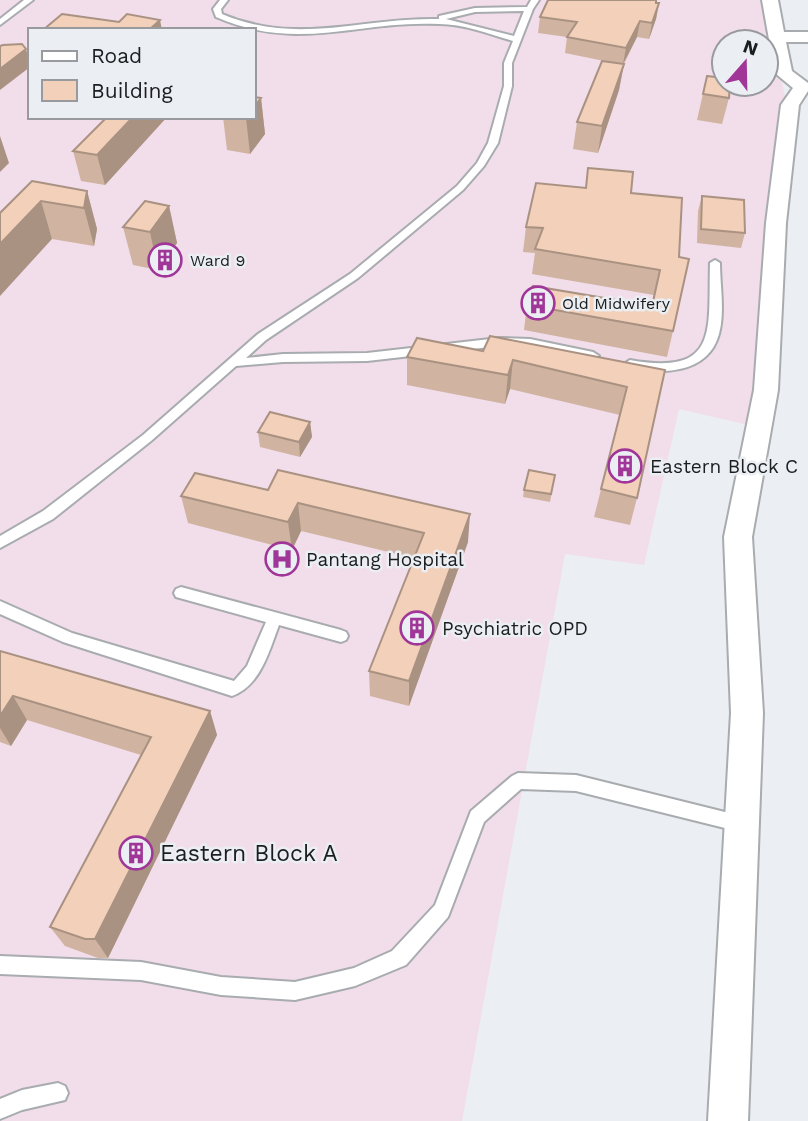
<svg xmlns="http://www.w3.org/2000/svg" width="808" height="1121" viewBox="0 0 808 1121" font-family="'Work Sans',sans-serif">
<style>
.medical{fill:#f2ddeb;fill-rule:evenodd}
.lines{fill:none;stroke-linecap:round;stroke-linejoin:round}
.lane-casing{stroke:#a8acaf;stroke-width:4}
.street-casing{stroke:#a8acaf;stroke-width:4}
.lane{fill:#fff;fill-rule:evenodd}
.street{fill:#fff;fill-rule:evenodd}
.wall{fill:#d0b3a0}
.shaded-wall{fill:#a99282}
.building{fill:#f2d0ba;stroke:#a99282;stroke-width:2}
.labels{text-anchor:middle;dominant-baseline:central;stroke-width:5;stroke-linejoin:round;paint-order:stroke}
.far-poi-label{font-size:16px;fill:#1b1d1e;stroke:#ebeef2;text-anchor:start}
.poi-label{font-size:19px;fill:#1b1d1e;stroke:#ebeef2;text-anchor:start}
.near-poi-label{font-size:23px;fill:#1b1d1e;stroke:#ebeef2;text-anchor:start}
</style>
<rect width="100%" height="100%" fill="#ebeef2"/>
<path class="medical" d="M 0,0 L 764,0 L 786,101 L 753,426 L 679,409 L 644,565 L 565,554 L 462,1121 L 0,1121 ZM 30,30 L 254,30 L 254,117 L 30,117 ZM 724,42 L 766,42 L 766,84 L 724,84 Z"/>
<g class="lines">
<defs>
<g id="lane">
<polygon points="24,0 33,0 0,25 0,19"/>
<path d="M 220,0 L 228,0 L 221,9 L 222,14 C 298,46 362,17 439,19 L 439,16 L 475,8 L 527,7 L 531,0 L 539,0 L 533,9 L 512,63 L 512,86 L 498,143 L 484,166 L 463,190 L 358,278 L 266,340 L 246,358 L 283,354 L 367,353 L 499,338 L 530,339 L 593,352 L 599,356 L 593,360 L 530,347 L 499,346 L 367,361 L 283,362 L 236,366 L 151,441 L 53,519 L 0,548 L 0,536 L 43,511 L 143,435 L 258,334 L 350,274 L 457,186 L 477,163 L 488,143 L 504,86 L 504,63 L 513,41 C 489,34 464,24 439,24 C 357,20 299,53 216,17 L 213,9 ZM 524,11 L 514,36 L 446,19 L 475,12 Z"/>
<polygon points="30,53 30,58 0,59 0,55"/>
<path d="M 715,260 L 720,263 C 720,286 725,312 719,334 C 708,375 659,375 626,367 L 624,364 L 630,360 C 720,376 708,330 710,263 Z"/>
<path d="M 181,587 L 341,630 L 346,632 L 348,636 L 346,640 L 341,642 L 279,625 C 269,651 261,685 232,696 L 63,642 L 0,614 L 0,601 L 72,633 L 234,681 L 247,666 L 266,622 L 176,597 L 174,593 L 176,589 Z"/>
<polygon points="518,773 576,775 741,816 747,818 749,824 747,830 741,832 576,791 521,789 484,822 448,917 406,965 355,986 295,1000 221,995 141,980 0,974 0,956 141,962 221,977 295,982 354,968 392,951 435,905 471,811 512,776"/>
<polygon points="58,1083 65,1086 68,1093 65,1100 22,1110 0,1119 0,1099 22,1090"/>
</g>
<polygon id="street" points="762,0 778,0 784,32 808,32 808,42 786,42 792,71 808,83 808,91 799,105 786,223 778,390 752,537 763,713 748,1121 708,1121 731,713 724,537 754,390 766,223 781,105 793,88 775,73"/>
</defs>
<use href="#lane" class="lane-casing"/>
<use href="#street" class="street-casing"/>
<use href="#lane" class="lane"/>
<use href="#street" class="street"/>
</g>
<g class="wall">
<polygon points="548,0 657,0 656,3 659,3 656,19 649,39 637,37 624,64 619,90 598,153 573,149 577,122 614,63 565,53 567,37 538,33 540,17"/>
<polygon points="707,76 729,98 722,124 697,120"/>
<polygon points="261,98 265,134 250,154 227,150 223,117 254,117"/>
<polygon points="107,117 167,117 105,185 81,181 73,151"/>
<polygon points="32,181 87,191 97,229 94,246 52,239"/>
<polygon points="631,193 682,198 673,331 667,357 524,330 527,305 651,306 654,295 532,274 535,253 523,252 526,227"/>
<polygon points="702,196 745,233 741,248 697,243 698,211"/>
<polygon points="169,206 177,243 158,270 133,265 123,227"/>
<polygon points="483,351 665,370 637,498 630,525 594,517 620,415 510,389 505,404 407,385 407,357"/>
<polygon points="310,422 312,437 300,457 260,447 258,432"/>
<polygon points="195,473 468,542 409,706 370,696 369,671 414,558 301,531 292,550 188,523 181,496"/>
<polygon points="555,475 550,502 523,497 524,490"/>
<polygon points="0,651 210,711 217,735 108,958 98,958 65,946 50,927 141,755 27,720 11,746 0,742"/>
</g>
<g class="shaded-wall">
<polygon points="659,3 656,19 649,39 652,23"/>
<polygon points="160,20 162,30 149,30"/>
<polygon points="640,21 637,37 623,64 626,48"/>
<polygon points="26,49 30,67 0,90 0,69"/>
<polygon points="624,64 619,90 598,153 602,126"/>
<polygon points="261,98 265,134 250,154 246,118 254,117 254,107"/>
<polygon points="133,117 167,117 105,185 97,155"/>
<polygon points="0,136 9,163 0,172"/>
<polygon points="87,191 97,229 94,246 84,208"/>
<polygon points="41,201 52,239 0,296 0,244"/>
<polygon points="169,206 177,243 158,270 150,232"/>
<polygon points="513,360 510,389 505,404 508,375"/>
<polygon points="310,422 312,437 300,457 299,442"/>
<polygon points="298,503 301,531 292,550 288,522"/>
<polygon points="470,514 468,542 409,706 409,681"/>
<polygon points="13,696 27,720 11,746 0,728 0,716"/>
<polygon points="210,711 217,735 108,958 95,939"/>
</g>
<g class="building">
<polygon points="548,0 656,0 656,3 659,3 652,23 640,21 626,48 567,37 577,22 540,17"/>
<polygon points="62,14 119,22 127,14 160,20 149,30 43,30"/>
<polygon points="22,44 26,49 0,69 0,46 3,45"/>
<polygon points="602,61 624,64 602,126 577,122"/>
<polygon points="707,76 724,78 724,84 730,84 729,98 703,94"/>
<polygon points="254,97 261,98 254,107"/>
<polygon points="107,117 133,117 97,155 73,151"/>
<polygon points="588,168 633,172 631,193 682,198 679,257 689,259 673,331 527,305 533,286 652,306 660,270 535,249 543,228 526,227 536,183 586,188"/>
<polygon points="32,181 87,191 84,208 41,201 0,244 0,213"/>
<polygon points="702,196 744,200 745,233 701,229"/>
<polygon points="145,201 169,206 150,232 123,227"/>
<polygon points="490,336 665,370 637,498 601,489 627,387 513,360 508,375 407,357 417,338 483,351"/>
<polygon points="270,412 310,422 299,442 258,432"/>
<polygon points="278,470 470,514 409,681 369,671 424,533 298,503 288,522 181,496 195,473 268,490"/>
<polygon points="529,470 555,475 551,494 524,490"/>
<polygon points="0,651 210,711 95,939 85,939 50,927 151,737 13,696 0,716"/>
</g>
<defs>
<symbol id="building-ring" viewBox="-11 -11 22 22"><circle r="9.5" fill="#ebeef2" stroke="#a03697" stroke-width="1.5"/><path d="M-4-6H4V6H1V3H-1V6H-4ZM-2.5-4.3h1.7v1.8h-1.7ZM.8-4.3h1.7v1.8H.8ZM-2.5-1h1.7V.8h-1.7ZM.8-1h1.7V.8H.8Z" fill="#a03697"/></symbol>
<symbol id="hospital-ring" viewBox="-11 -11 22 22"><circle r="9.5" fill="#ebeef2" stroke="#a03697" stroke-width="1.5"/><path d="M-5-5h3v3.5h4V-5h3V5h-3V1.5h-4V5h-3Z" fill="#a03697"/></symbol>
</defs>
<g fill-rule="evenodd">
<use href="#building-ring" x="146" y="241" width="38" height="38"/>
<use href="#building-ring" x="519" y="284" width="38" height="38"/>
<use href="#building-ring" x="606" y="447" width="38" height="38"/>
<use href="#hospital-ring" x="263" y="540" width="38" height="38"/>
<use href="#building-ring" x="398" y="609" width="38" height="38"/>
<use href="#building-ring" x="117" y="834" width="38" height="38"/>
</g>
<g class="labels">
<g class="far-poi-label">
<text x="190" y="260">Ward 9</text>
<text x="562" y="303">Old Midwifery</text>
</g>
<g class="poi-label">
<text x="650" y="466">Eastern Block C</text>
<text x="306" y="559">Pantang Hospital</text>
<text x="442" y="628">Psychiatric OPD</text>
</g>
<g class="near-poi-label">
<text x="160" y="853">Eastern Block A</text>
</g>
</g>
<rect x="28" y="28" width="228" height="91" fill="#ebeef2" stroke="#989a9d" stroke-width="2"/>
<rect x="42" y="51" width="35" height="10" fill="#ffffff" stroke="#989a9d" stroke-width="2"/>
<text x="91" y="63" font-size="21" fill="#1b1d1e">Road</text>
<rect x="42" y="80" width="35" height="21" fill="#f2d0ba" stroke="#989a9d" stroke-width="2"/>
<text x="91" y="98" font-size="21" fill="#1b1d1e">Building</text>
<g transform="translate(745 63) rotate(20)"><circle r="33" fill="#ebeef2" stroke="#989a9d" stroke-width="2"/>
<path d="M0-5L12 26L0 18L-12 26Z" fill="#a03697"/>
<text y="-10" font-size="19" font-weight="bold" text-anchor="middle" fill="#1b1d1e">N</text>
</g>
</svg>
